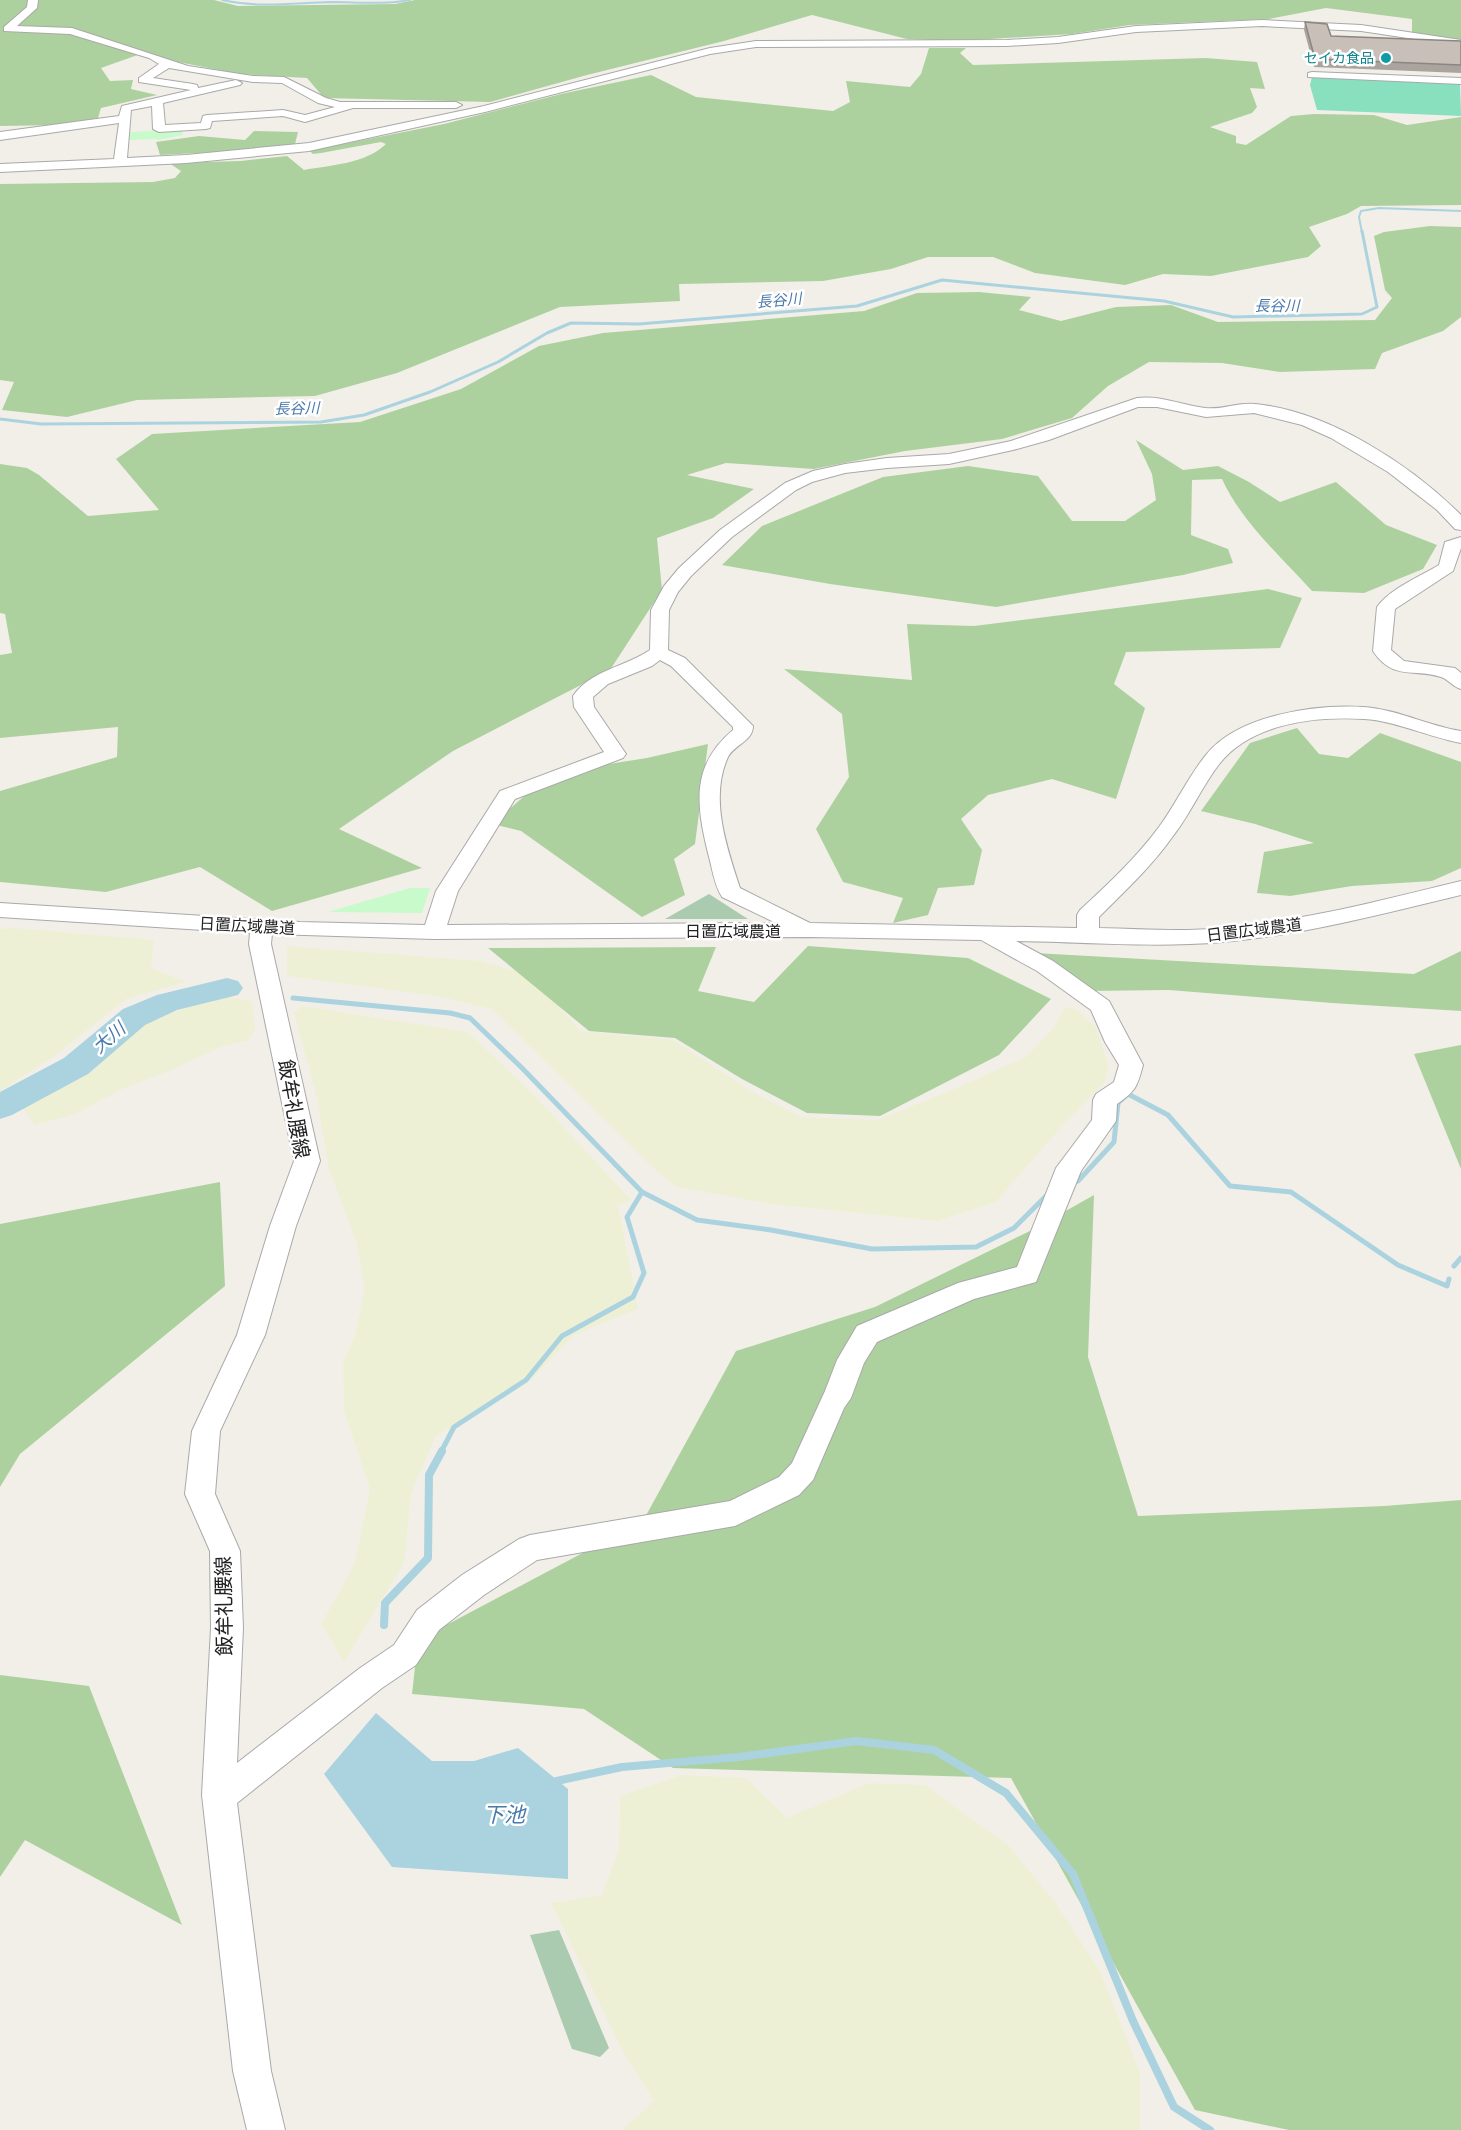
<svg xmlns="http://www.w3.org/2000/svg" width="1461" height="2130" viewBox="0 0 1461 2130" font-family="Helvetica,'Noto Sans JP',sans-serif">
<style>
.farmland{fill:#eef0d5}
.forest{fill:#add19e}
.cemetery{fill:#aacbaf}
.park{fill:#c8facc}
.pitch{fill:#88e0be}
.water{fill:#aad3df}
.lines{fill:none;stroke-linecap:round;stroke-linejoin:round}
.stream-far3{stroke:#aad3df;stroke-width:2}
.stream-far2{stroke:#aad3df;stroke-width:3}
.stream-far1{stroke:#aad3df;stroke-width:5}
.stream{stroke:#aad3df;stroke-width:8}
.river{fill:#aad3df;fill-rule:evenodd}
.minor-casing{stroke:#a9a9a9;stroke-width:2}
.minor{fill:#fff;fill-rule:evenodd}
.wall{fill:#aba49e}
.building{fill:#c7bfb8;stroke:#8b8681;stroke-width:1.5}
.culture-dot{fill:#0f9aa8;stroke:#fff;stroke-width:2}
.labels{text-anchor:middle;dominant-baseline:central;stroke-width:5;stroke-linejoin:round;paint-order:stroke}
.far-culture-label{font-size:14px;fill:#0d838f;stroke:#fff;text-anchor:end}
.far-water-label{font-size:15px;font-style:italic;fill:#4a7aab;stroke:#fff}
.street-label{font-size:16px;fill:#222;stroke:#fff}
.water-label{font-size:18px;font-style:italic;fill:#4a7aab;stroke:#fff}
.near-street-label{font-size:20px;fill:#222;stroke:#fff}
.near-water-label{font-size:21px;font-style:italic;fill:#4a7aab;stroke:#fff}
</style>
<rect width="100%" height="100%" fill="#f2efe9"/>
<g class="farmland">
<polygon points="14,928 154,940 151,968 186,982 126,999 53,1057 0,1091 0,929"/>
<polygon points="287,946 480,961 530,975 581,1031 673,1040 753,1092 801,1117 877,1120 945,1093 1026,1057 1054,1027 1065,1008 1076,1009 1096,1027 1109,1068 1105,1082 1064,1124 996,1202 937,1221 773,1204 676,1187 653,1168 492,1009 436,996 287,976"/>
<polygon points="223,996 252,1001 255,1031 247,1041 223,1046 167,1072 124,1088 73,1115 35,1125 23,1108 95,1069 140,1023"/>
<polygon points="302,1006 468,1032 535,1096 631,1200 618,1205 638,1309 574,1335 528,1383 436,1436 411,1493 404,1563 344,1662 321,1624 355,1563 370,1489 344,1410 343,1363 355,1335 365,1289 356,1241 329,1169 317,1098 294,1013"/>
<polygon points="682,1775 746,1778 787,1818 869,1783 925,1785 1009,1846 1055,1902 1100,1971 1140,2073 1140,2130 622,2130 654,2101 622,2050 551,1903 602,1895 619,1849 620,1796"/>
</g>
<g class="forest">
<polygon points="0,0 214,0 238,6 395,4 415,0 1461,0 1461,40 1412,33 1412,19 1326,8 1269,19 1130,25 1072,34 959,41 907,39 812,15 724,41 587,75 490,102 324,98 307,78 239,74 168,60 146,52 101,68 110,81 133,80 131,89 157,95 101,108 98,118 61,125 0,126"/>
<path d="M 929,48 L 966,48 L 960,53 L 973,65 L 1206,58 L 1257,62 L 1265,89 L 1250,88 L 1257,107 L 1252,113 L 1210,127 L 1236,136 L 1236,143 L 1246,145 L 1291,116 L 1314,114 L 1374,115 L 1407,125 L 1461,117 L 1461,205 L 1361,206 L 1347,214 L 1309,227 L 1321,246 L 1308,257 L 1211,276 L 1163,274 L 1125,285 L 1035,273 L 993,257 L 928,257 L 891,269 L 823,281 L 679,284 L 680,301 L 560,307 L 397,373 L 315,396 L 137,400 L 67,417 L 2,410 L 14,382 L 0,380 L 0,184 L 153,182 L 175,178 L 181,171 L 169,163 L 241,161 L 287,156 L 304,170 C 331,165 365,164 386,144 L 381,142 L 321,153 L 313,154 L 310,151 L 313,150 L 444,124 L 561,94 L 651,75 L 696,97 L 833,111 L 850,102 L 846,81 L 910,87 L 921,74 Z"/>
<polygon points="254,131 298,132 295,144 255,150 160,155 156,142 199,136 245,140"/>
<polygon points="1430,226 1461,227 1461,317 1443,331 1382,353 1375,369 1280,372 1222,363 1149,362 1108,386 1072,418 1002,439 905,451 814,469 726,463 687,475 754,489 713,518 657,538 662,590 610,670 453,751 339,829 422,868 272,911 200,867 106,892 0,882 0,791 117,757 118,727 0,738 0,655 12,653 5,614 0,613 0,464 27,468 39,475 88,516 159,510 116,459 152,434 360,422 461,389 539,346 603,333 864,311 917,293 979,292 1031,297 1019,310 1061,321 1116,307 1171,305 1218,322 1375,320 1392,298 1385,290 1374,236 1384,232"/>
<path d="M 1136,440 L 1183,470 L 1218,466 L 1249,482 L 1280,502 L 1336,482 L 1386,525 L 1437,545 L 1423,569 L 1364,593 L 1312,591 C 1281,557 1241,521 1222,479 L 1192,480 L 1191,535 L 1228,549 L 1233,563 L 1183,575 L 996,607 L 830,584 L 722,565 L 762,526 L 883,477 L 968,466 L 1038,476 L 1072,521 L 1125,521 L 1156,500 L 1152,474 Z"/>
<polygon points="1268,589 1302,598 1280,648 1126,652 1114,684 1145,708 1116,799 1052,779 988,795 961,819 982,850 974,885 938,888 928,915 893,923 903,898 843,882 816,829 849,777 842,714 784,669 912,680 907,624 974,626"/>
<polygon points="1297,728 1319,754 1348,758 1380,733 1461,762 1461,868 1432,881 1352,886 1290,896 1257,893 1264,852 1314,843 1255,824 1201,811 1250,743"/>
<polygon points="708,744 695,844 674,859 685,895 642,917 521,831 492,824 551,773 647,758"/>
<polygon points="808,946 968,958 1051,999 999,1055 880,1116 807,1113 742,1079 675,1038 589,1031 488,948 716,947 698,991 754,1002"/>
<polygon points="1461,951 1461,1011 1332,1003 1169,990 1087,991 1035,953 1414,974"/>
<polygon points="1461,1045 1461,1169 1414,1054"/>
<polygon points="220,1182 225,1286 20,1454 0,1487 0,1224"/>
<polygon points="1094,1195 1088,1357 1138,1516 1384,1506 1461,1500 1461,2130 1289,2130 1195,2110 1011,1778 673,1768 584,1709 412,1694 418,1640 643,1521 736,1351 875,1307 1032,1230"/>
<polygon points="0,1675 89,1686 182,1925 25,1840 0,1877"/>
</g>
<g class="cemetery">
<polygon points="709,894 748,919 665,919"/>
<polygon points="559,1930 609,2048 600,2057 572,2049 530,1935"/>
</g>
<g class="park">
<polygon points="182,129 183,135 158,140 157,139 128,140 130,132"/>
<polygon points="410,888 430,888 422,913 328,912"/>
</g>
<polygon class="pitch" points="1312,77 1460,84 1461,116 1317,110 1310,85"/>
<polygon class="water" points="376,1713 432,1761 474,1761 518,1748 568,1789 568,1879 392,1867 324,1774"/>
<g class="lines">
<g class="stream-far3">
<path d="M 222,0 C 258,8 293,3 330,2 C 357,2 383,5 410,0"/>
<polyline points="1362,233 1359,217 1361,211 1379,208 1461,211"/>
</g>
<polyline class="stream-far2" points="0,419 41,424 321,422 364,415 430,392 498,362 547,333 571,323 639,324 857,306 942,280 1164,301 1233,317 1362,314 1377,307 1362,231"/>
<g class="stream-far1">
<polyline points="293,998 450,1013 470,1018 522,1068 642,1192 697,1220 771,1230 872,1249 976,1247 1014,1228 1048,1194"/>
<polyline points="1073,1183 1078,1181 1114,1142 1118,1103 1128,1094 1168,1115 1230,1186 1291,1192 1398,1265 1447,1286 1449,1279"/>
<polyline points="1454,1266 1461,1258"/>
<polyline points="441,1452 454,1427 526,1380 562,1336 633,1297 644,1273 627,1217 642,1192"/>
</g>
<g class="stream">
<polyline points="384,1625 385,1603 428,1558 429,1475 442,1451"/>
<polyline points="552,1782 622,1767 739,1757 856,1741 934,1750 1006,1793 1073,1874 1133,2021 1174,2107 1210,2130"/>
</g>
<polygon class="river" points="227,978 238,981 243,988 238,995 177,1010 145,1025 88,1074 12,1115 0,1119 0,1092 64,1058 123,1009 157,995"/>
<defs>
<g id="minor">
<path d="M 28,0 L 38,0 L 37,8 L 17,26 L 72,28 L 188,66 L 253,76 L 284,77 L 326,98 L 340,102 L 456,102 L 462,105 L 456,108 L 353,108 L 305,122 L 283,116 L 212,121 L 210,128 L 206,129 L 159,132 L 153,129 L 152,106 L 131,110 L 127,158 L 186,155 L 309,143 L 484,106 L 710,48 L 756,41 L 1007,40 L 1058,37 L 1136,26 L 1262,20 L 1361,25 L 1461,40 L 1461,46 L 1361,31 L 1262,26 L 1136,32 L 1058,43 L 1007,46 L 756,47 L 710,54 L 485,112 L 309,151 L 186,163 L 0,172 L 0,164 L 114,159 L 119,123 L 0,140 L 0,132 L 119,116 L 122,106 L 191,90 L 139,82 L 139,78 L 159,64 L 149,58 L 70,34 L 4,31 L 4,27 L 27,7 ZM 169,68 L 253,82 L 282,83 L 318,103 L 335,107 L 305,115 L 283,110 L 207,115 L 203,116 L 201,123 L 165,125 L 163,103 L 240,85 L 242,83 L 236,80 L 198,88 L 197,85 L 193,84 L 153,78 Z"/>
<polygon points="1312,72 1461,78 1461,84 1308,77 1308,73"/>
<path d="M 1137,398 C 1161,395 1181,405 1205,408 C 1222,410 1238,402 1255,404 C 1328,411 1410,464 1461,515 L 1461,530 L 1455,529 L 1437,510 L 1388,472 L 1331,438 L 1302,425 L 1254,413 L 1206,417 L 1157,407 L 1138,407 L 1049,440 L 1013,450 L 949,464 L 887,468 L 845,473 L 812,482 L 796,490 L 732,537 L 691,576 L 678,592 L 669,610 L 668,650 L 685,658 L 753,726 C 753,741 734,745 728,757 C 709,798 727,848 740,888 L 810,923 L 1077,928 L 1077,915 L 1080,910 C 1108,884 1136,858 1159,827 C 1176,804 1188,777 1206,755 C 1238,715 1315,704 1363,707 C 1397,709 1428,726 1461,731 L 1461,743 C 1428,737 1397,721 1364,719 C 1316,716 1252,723 1220,763 C 1202,786 1191,813 1173,836 C 1152,866 1125,891 1099,917 L 1099,928 C 1140,929 1182,932 1223,928 C 1304,921 1382,900 1461,881 L 1461,895 C 1382,914 1303,935 1223,942 C 1154,948 1084,942 1016,941 L 1053,961 L 1109,1001 L 1143,1065 C 1137,1087 1136,1091 1117,1104 L 1116,1121 L 1081,1171 L 1036,1282 L 974,1299 L 877,1342 L 864,1363 L 851,1398 L 844,1408 L 813,1480 L 799,1495 L 735,1526 L 537,1560 L 484,1595 L 439,1630 L 416,1665 L 382,1688 L 237,1803 L 271,2071 L 285,2130 L 247,2130 L 233,2071 L 202,1795 L 211,1628 L 210,1551 L 185,1494 L 192,1431 L 237,1335 L 270,1226 L 294,1161 L 249,944 L 250,933 L 0,917 L 0,903 L 300,922 L 425,925 L 436,891 L 500,791 L 604,752 L 574,707 L 573,696 C 591,670 625,667 650,650 L 651,610 L 664,586 L 679,568 L 720,530 L 785,483 L 813,471 L 845,464 L 887,458 L 949,454 L 1011,441 ZM 660,660 L 671,666 L 733,727 L 733,730 C 691,765 696,804 708,853 C 712,867 714,885 722,897 L 776,923 L 447,925 L 458,891 L 515,799 L 623,758 L 626,754 L 594,707 L 593,697 L 608,684 L 652,666 ZM 272,934 L 434,939 L 809,937 L 981,940 L 1037,971 L 1091,1010 L 1105,1042 L 1119,1065 L 1114,1082 L 1096,1094 L 1093,1100 L 1092,1120 L 1056,1168 L 1017,1267 L 958,1283 L 857,1326 L 837,1360 L 825,1391 L 792,1463 L 779,1477 L 730,1501 L 530,1535 L 519,1539 L 462,1575 L 417,1610 L 394,1645 L 360,1668 L 237,1763 L 243,1628 L 240,1551 L 215,1494 L 220,1431 L 265,1335 L 296,1226 L 320,1161 L 271,944 Z"/>
<path d="M 1461,537 L 1461,548 L 1453,571 L 1395,609 L 1391,650 L 1404,661 L 1455,668 L 1461,673 L 1461,689 C 1453,687 1448,679 1441,677 C 1413,668 1393,681 1373,651 L 1377,607 C 1391,588 1419,577 1439,565 L 1445,542 Z"/>
</g>
</defs>
<use href="#minor" class="minor-casing"/>
<use href="#minor" class="minor"/>
</g>
<polygon class="wall" points="1305,22 1331,36 1461,41 1461,73 1314,67 1304,30"/>
<polygon class="building" points="1305,22 1327,24 1331,36 1461,41 1461,65 1315,59"/>
<circle class="culture-dot" cx="1386" cy="58" r="6"/>
<g class="labels">
<g class="far-culture-label">
<text x="1374" y="58">セイカ食品</text>
</g>
<g class="far-water-label">
<text transform="translate(779 300) rotate(-5)">長谷川</text>
<text x="1277" y="305">長谷川</text>
<text transform="translate(297 408) rotate(-1)">長谷川</text>
</g>
<g class="street-label">
<text transform="translate(247 926) rotate(3)">日置広域農道</text>
<text transform="translate(1254 930) rotate(-7)">日置広域農道</text>
<text x="733" y="931">日置広域農道</text>
</g>
<g class="water-label">
<text transform="translate(109 1038) rotate(-41)">大川</text>
</g>
<g class="near-street-label">
<text transform="translate(294 1109) rotate(80)">飯牟礼腰線</text>
<text transform="translate(224 1606) rotate(-91)">飯牟礼腰線</text>
</g>
<g class="near-water-label">
<text x="504" y="1814">下池</text>
</g>
</g>
</svg>
